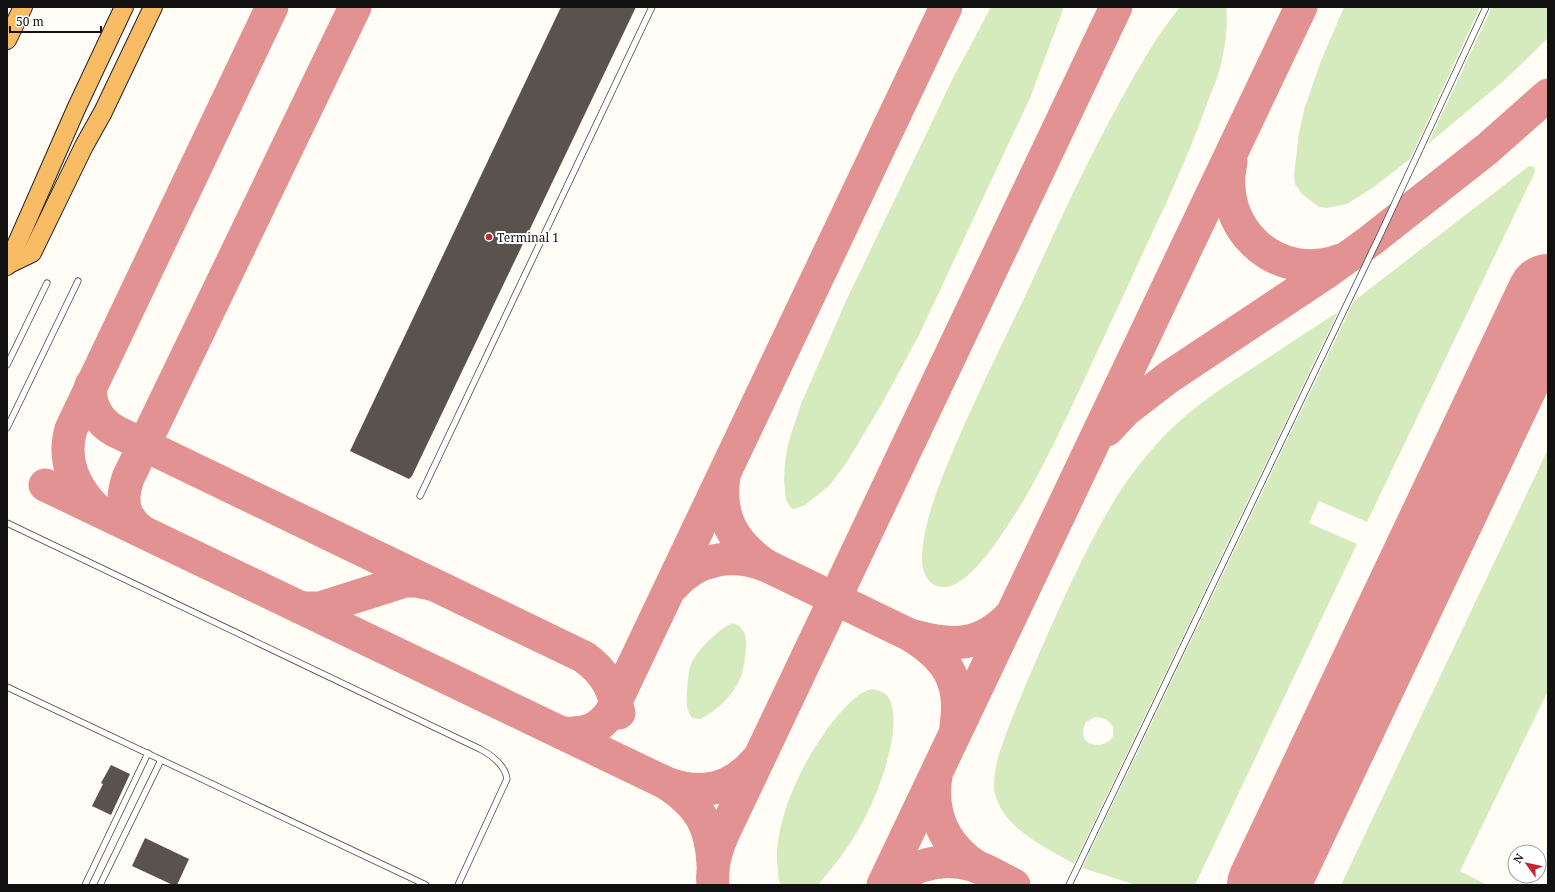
<svg xmlns="http://www.w3.org/2000/svg" width="1555" height="892" viewBox="0 0 1555 892" font-family="'Noto Serif',serif">
<style>
.green{fill:#d5ebbd;fill-rule:evenodd}
.lines{fill:none;stroke-linecap:round;stroke-linejoin:round}
.taxiway{stroke:#e29292;stroke-width:33}
.runway{stroke:#e29292;stroke-width:82}
.building{fill:#5a524d}
.service-casing{stroke:#444;stroke-width:7}
.trunk-casing{stroke:#222;stroke-width:20}
.service{stroke:#fff;stroke-width:5.5}
.trunk{stroke:#f7bc64;stroke-width:18}
.poi-dot{fill:#c4262e;stroke:#fff;stroke-width:1.5}
.labels{text-anchor:middle;dominant-baseline:central;stroke-width:4;stroke-linejoin:round;paint-order:stroke}
.poi-label{font-size:12px;fill:#111;stroke:#fff;text-anchor:start}
</style>
<rect width="100%" height="100%" fill="#fffdf5"/>
<g class="green">
<polygon points="991,7 1064,7 1030,98 919,335 884,400 847,462 829,486 805,505 794,509 791,508 786,500 785,492 784,479 785,462 788,444 801,404 846,301 930,126 953,78"/>
<path d="M 1180,7 L 1226,7 C 1229,25 1224,54 1219,72 C 1215,85 1209,97 1205,109 C 1183,171 1153,230 1126,290 C 1107,330 1089,370 1070,410 C 1056,439 1042,469 1025,498 C 1011,520 972,589 943,587 C 925,586 921,568 922,553 C 925,516 941,480 955,446 C 975,400 997,354 1019,309 C 1051,241 1081,172 1117,107 C 1136,72 1155,38 1180,7 Z"/>
<polygon points="1344,7 1480,7 1410,159 1375,186 1347,204 1327,208 1319,207 1302,194 1295,184 1294,175 1299,133 1304,110 1321,61"/>
<polygon points="1492,7 1548,7 1548,38 1507,78 1428,144"/>
<polygon points="1529,166 1534,167 1535,170 1534,174 1367,522 1319,501 1309,523 1357,544 1195,885 1136,885 1082,868 1354,301"/>
<path d="M 1338,312 L 1074,864 C 1046,847 1006,830 996,797 C 992,787 995,772 997,761 C 1007,727 1024,689 1038,656 C 1060,606 1083,554 1111,506 C 1125,482 1142,460 1161,439 C 1191,407 1228,384 1265,360 C 1289,344 1313,328 1338,312 ZM 1095,717 C 1101,717 1107,719 1111,724 C 1126,749 1070,755 1086,722 Z"/>
<polygon points="1548,449 1548,691 1460,871 1487,885 1341,885"/>
<path d="M 732,623 C 737,624 742,627 744,632 C 749,642 744,673 738,683 C 730,699 715,711 701,719 L 692,718 C 686,710 686,701 687,691 C 688,682 688,672 691,664 C 697,650 719,629 732,623 Z"/>
<path d="M 872,689 C 879,690 887,693 890,700 C 903,730 877,798 861,825 C 849,847 834,866 818,885 L 782,885 C 778,881 778,876 778,871 C 770,822 809,747 841,712 C 850,702 859,692 872,689 Z"/>
</g>
<g class="lines">
<g class="taxiway">
<path d="M 1231,162 C 1216,228 1277,284 1341,260"/>
<path d="M 91,385 C 88,405 99,422 115,431 L 584,657 C 605,672 613,688 619,713"/>
<polyline points="1107,430 1126,410 1169,377 1330,270 1370,241 1487,149 1548,95"/>
<path d="M 724,476 C 718,517 733,542 765,565"/>
<path d="M 45,485 L 666,783 C 699,805 711,824 713,864"/>
<path d="M 96,509 C 74,487 62,460 71,429 L 272,7"/>
<path d="M 140,530 C 122,515 121,499 128,478 L 355,7"/>
<path d="M 673,586 C 697,558 732,553 765,565 L 910,635 C 947,657 963,682 956,726"/>
<polyline points="299,607 306,608 320,608 405,581 417,581 431,584"/>
<path d="M 914,636 C 953,647 981,647 1011,615"/>
<path d="M 562,733 C 584,734 598,731 611,712 L 946,7"/>
<path d="M 936,776 C 930,814 945,846 977,867"/>
<path d="M 666,783 C 703,796 731,790 757,760"/>
<path d="M 713,885 C 711,866 716,849 724,832 L 1116,7"/>
<polyline points="883,885 1301,7"/>
<path d="M 889,885 C 913,865 942,856 972,865 C 986,869 1000,878 1014,885"/>
</g>
<polyline class="runway" points="1268,885 1548,295"/>
</g>
<g class="building">
<polygon points="561,7 636,7 412,476 409,479 350,451"/>
<polygon points="111,765 130,774 111,815 92,806 103,784 101,783"/>
<polygon points="145,838 189,859 177,885 173,885 132,866"/>
</g>
<g class="lines">
<defs>
<g id="service">
<polyline points="7,365 47,283"/>
<polyline points="7,428 78,281"/>
<polyline points="420,496 652,7"/>
<path d="M 7,523 L 480,749 C 493,756 505,765 507,779 L 458,885"/>
<polyline points="7,687 426,885"/>
<polyline points="85,885 148,753"/>
<polyline points="100,885 161,760"/>
<polyline points="1069,885 1381,233 1486,7"/>
</g>
<g id="trunk">
<polyline points="7,40 23,7"/>
<polyline points="7,265 32,253 84,146 103,112 153,7"/>
<polyline points="7,266 76,109 124,7"/>
</g>
</defs>
<use href="#service" class="service-casing"/>
<use href="#trunk" class="trunk-casing"/>
<use href="#service" class="service"/>
<use href="#trunk" class="trunk"/>
</g>
<circle class="poi-dot" cx="489" cy="237" r="4"/>
<g class="labels">
<g class="poi-label">
<text x="497" y="237">Terminal 1</text>
</g>
</g>
<rect width="1555" height="892" fill="none" stroke="#111111" stroke-width="16"/>
<g transform="translate(1527 864) rotate(303)"><circle r="19" fill="#ffffff" stroke="#a0a0a0"/>
<path d="M0-3L7 15L0 10L-7 15Z" fill="#c4262e"/>
<text y="-6" font-size="11" font-weight="bold" text-anchor="middle" fill="#111111">N</text>
</g>
<path d="M10 26v6h91v-6" fill="none" stroke="#111111" stroke-width="2"/>
<text x="16" y="26" font-size="12" fill="#111111" stroke="#ffffff" stroke-width="3" paint-order="stroke">50 m</text>
</svg>
